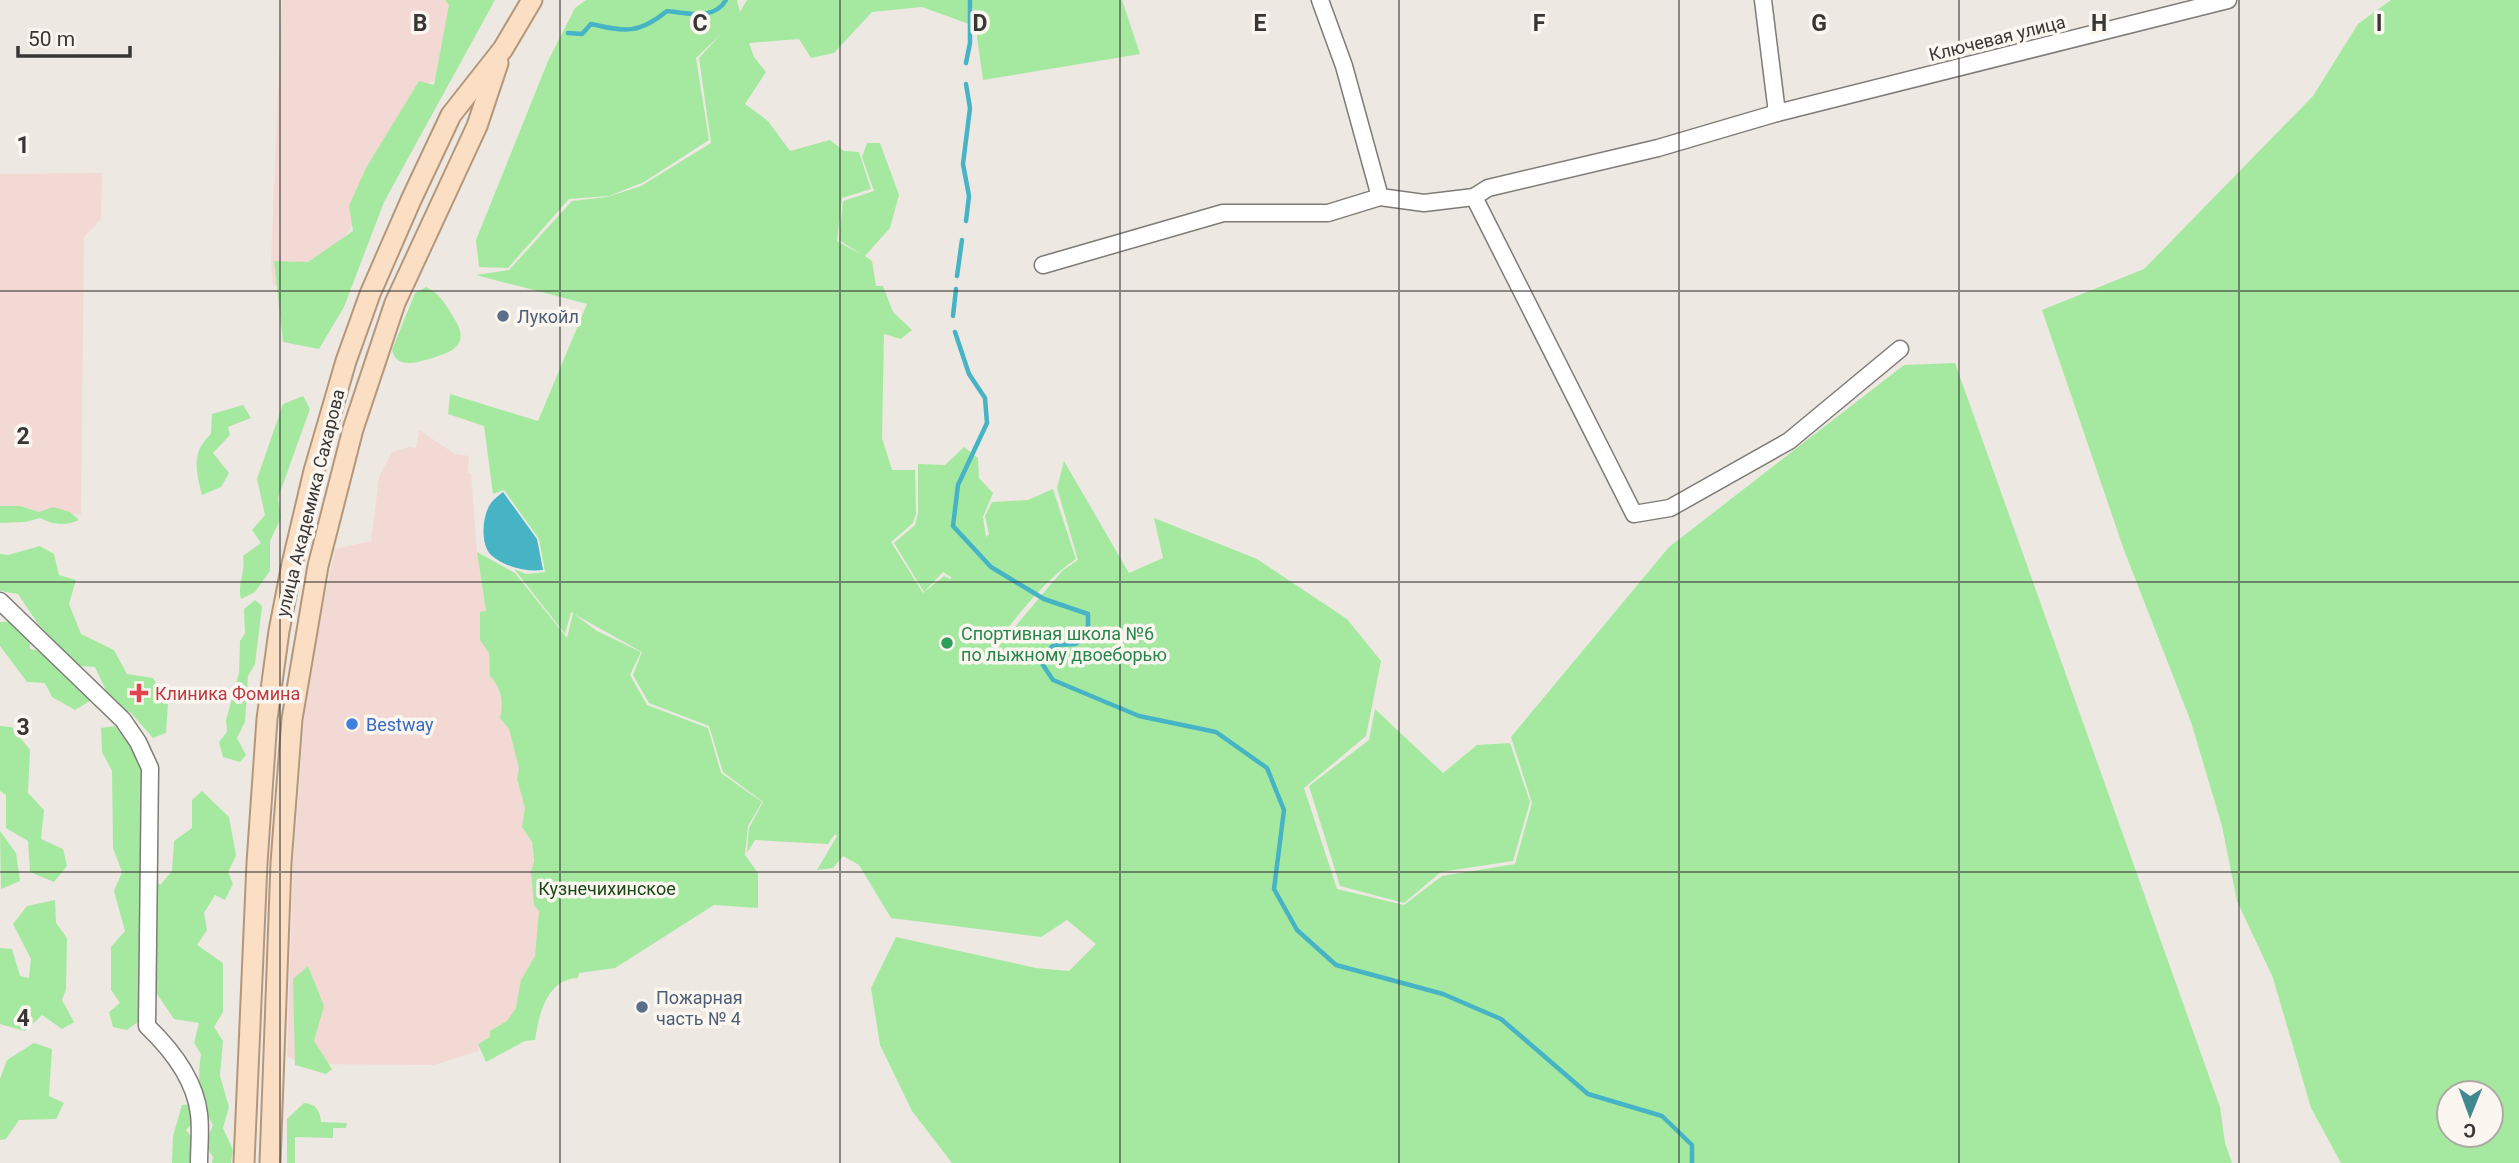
<svg xmlns="http://www.w3.org/2000/svg" width="2519" height="1163" viewBox="0 0 2519 1163" font-family="Roboto,sans-serif">
<style>
.industrial{fill:#f3d9d4}
.green{fill:#a5e9a0;fill-rule:evenodd}
.water{fill:#46b4c4}
.lines{fill:none;stroke-linecap:round;stroke-linejoin:round}
.stream{stroke:#46b4c4;stroke-width:4.5}
.minor-casing{stroke:#7f7b76;stroke-width:19}
.major-casing{stroke:#b4977a;stroke-width:23}
.minor{stroke:#fff;stroke-width:16}
.major{stroke:#fadfc5;stroke-width:19}
.grid{fill:none;stroke:#393735;stroke-width:2;stroke-opacity:0.55}
.service-dot{fill:#5c6f8a;stroke:#fbf6f0;stroke-width:2.5}
.leisure-dot{fill:#2e9e5b;stroke:#fbf6f0;stroke-width:2.5}
.health-dot{fill:#e0444e;stroke:#fbf6f0;stroke-width:2.5}
.shop-dot{fill:#3f7fe0;stroke:#fbf6f0;stroke-width:2.5}
.labels{text-anchor:middle;dominant-baseline:central;stroke-width:7;stroke-linejoin:round;paint-order:stroke}
.street-label{font-size:18px;fill:#393735;stroke:#fbf6f0}
.service-label{font-size:18px;fill:#4e5e75;stroke:#fbf6f0;text-anchor:start}
.leisure-label{font-size:18px;fill:#27864d;stroke:#fbf6f0;text-anchor:start}
.health-label{font-size:18px;fill:#be3a42;stroke:#fbf6f0;text-anchor:start}
.shop-label{font-size:18px;fill:#366cbe;stroke:#fbf6f0;text-anchor:start}
.park-label{font-size:18px;fill:#184816;stroke:#fbf6f0}
.grid-label{font-size:23px;text-anchor:middle;font-weight:bold;fill:#393735;stroke:#fbf6f0;stroke-width:7;stroke-linejoin:round;paint-order:stroke}
</style>
<rect width="100%" height="100%" fill="#eee8e3"/>
<g class="industrial">
<polygon points="282,0 451,0 438,80 421,85 350,229 335,250 304,284 273,285 271,260"/>
<polygon points="102,173 101,219 84,237 81,514 0,517 0,174"/>
<polygon points="419,430 455,454 469,456 468,473 471,474 477,552 496,681 525,787 540,919 535,956 522,1000 501,1030 478,1044 479,1051 434,1065 310,1064 287,1057 293,865 304,719 317,635 335,549 371,541 379,477 392,452 409,447 416,448"/>
</g>
<g class="green">
<polygon points="445,0 495,0 384,202 344,307 319,349 283,342 274,261 308,262 353,231 349,206 366,168 419,81 434,85 449,5"/>
<path d="M 586,0 L 737,0 L 740,12 L 747,0 L 1122,0 L 1140,54 L 983,80 L 973,8 L 968,5 L 969,24 L 922,7 L 872,12 L 834,53 L 811,58 L 799,39 L 749,43 L 754,57 L 766,72 L 745,104 L 768,121 L 790,151 L 830,140 L 844,151 L 859,152 L 871,189 L 842,198 L 837,241 L 862,255 L 839,240 L 843,201 L 874,191 L 862,157 L 867,143 L 880,143 L 899,195 L 890,228 L 865,256 L 872,261 L 876,286 L 883,286 L 893,312 L 912,330 L 901,339 L 884,334 L 882,438 L 892,470 L 915,470 L 916,514 L 913,523 L 891,542 L 923,593 L 944,576 L 950,579 L 951,577 L 943,572 L 924,592 L 894,543 L 915,525 L 918,513 L 918,464 L 945,465 L 964,447 L 978,458 L 979,478 L 993,493 L 983,517 L 986,537 L 989,534 L 985,516 L 992,502 L 1028,500 L 1053,489 L 1076,559 C 1040,583 1004,631 981,667 L 1063,570 L 1078,560 L 1057,488 L 1064,461 L 1129,573 L 1163,558 L 1154,518 L 1257,559 L 1347,619 L 1381,661 L 1366,736 L 1304,788 L 1337,889 L 1404,905 L 1442,876 L 1515,864 L 1532,803 L 1511,737 L 1669,547 L 1904,365 L 1955,363 L 2220,1107 L 2225,1143 L 2232,1163 L 952,1163 L 912,1111 L 880,1045 L 871,988 L 896,937 L 1036,968 L 1069,971 L 1096,944 L 1067,920 L 1041,937 L 891,918 L 859,865 L 843,856 L 833,868 L 817,870 L 837,836 L 835,834 L 828,844 L 755,840 L 747,853 L 749,828 L 763,802 L 723,772 L 709,726 L 649,703 L 633,675 L 642,652 L 574,614 L 597,631 L 641,652 L 630,675 L 647,705 L 708,728 L 721,773 L 762,802 L 748,826 L 745,855 L 758,873 L 758,908 L 714,905 L 615,968 L 579,973 L 578,978 C 547,979 539,1014 535,1040 L 525,1041 L 486,1062 L 478,1044 L 490,1037 L 490,1031 L 507,1021 L 516,1008 L 521,980 L 535,956 L 539,911 L 534,905 L 531,872 L 534,861 L 532,842 L 522,827 L 525,808 L 517,779 L 519,768 L 509,729 L 500,718 C 504,703 501,687 490,676 L 489,653 L 480,640 L 480,612 L 486,611 L 477,552 L 515,573 L 567,638 L 573,613 L 571,612 L 565,634 L 514,569 L 526,574 L 545,572 L 539,539 L 504,490 L 493,494 L 484,426 L 448,414 L 450,394 L 538,421 L 587,304 L 476,275 L 509,270 L 572,201 L 607,197 L 641,186 L 711,143 L 699,58 L 721,34 L 696,58 L 709,140 L 644,182 L 609,196 L 569,199 L 508,268 L 479,267 L 476,240 L 548,61 L 575,8 Z"/>
<path d="M 2391,0 L 2519,0 L 2519,1163 L 2341,1163 L 2311,1108 L 2273,978 L 2237,901 L 2222,826 L 2191,722 L 2124,550 L 2042,310 L 2144,269 L 2313,96 L 2358,24 ZM 2491,1093 L 2491,1135 L 2449,1135 L 2449,1093 Z"/>
<path d="M 426,287 C 439,293 445,303 452,315 C 471,343 457,351 429,359 C 421,361 411,365 402,362 C 396,360 394,356 392,350 L 415,293 Z"/>
<path d="M 303,396 L 310,409 L 278,498 L 281,518 L 270,541 L 270,571 L 255,592 L 241,599 C 237,584 246,572 243,556 L 261,543 L 252,530 L 265,515 L 257,479 L 283,404 Z"/>
<path d="M 243,405 L 251,418 L 228,427 L 230,435 L 213,453 L 229,473 L 221,487 L 202,495 C 196,470 191,452 211,434 L 212,414 Z"/>
<path d="M 0,506 L 20,506 L 39,512 L 53,507 L 70,512 L 79,520 C 65,526 53,525 40,518 L 25,522 L 0,523 Z"/>
<polygon points="40,546 54,554 59,575 76,580 69,604 81,634 114,650 127,674 153,678 168,703 166,733 153,738 130,712 114,708 95,667 79,666 38,624 18,594 0,591 0,554 8,555"/>
<polygon points="255,600 262,606 255,664 248,676 245,722 237,738 246,755 240,762 223,757 219,742 227,732 226,720 239,673 240,641 245,633 244,609"/>
<polygon points="14,621 29,631 30,649 62,655 90,682 90,701 75,710 52,697 45,683 27,682 0,646 0,622"/>
<polygon points="1375,709 1443,773 1477,745 1510,743 1530,802 1513,861 1441,872 1404,903 1340,886 1309,786 1369,740"/>
<polygon points="0,726 12,727 30,750 28,793 44,810 41,839 63,849 67,866 54,882 30,872 28,841 6,828 6,795 0,791"/>
<path d="M 115,726 L 142,761 L 144,864 L 160,885 L 172,871 L 174,841 L 192,828 L 192,800 L 202,791 L 229,817 L 236,856 L 228,872 L 233,884 L 225,900 L 215,895 L 204,913 L 207,930 L 197,945 L 223,963 L 223,1012 L 214,1027 L 223,1041 L 220,1076 L 229,1107 L 223,1128 L 233,1150 L 231,1163 L 212,1163 L 213,1157 L 205,1145 L 213,1125 C 199,1103 197,1078 201,1054 L 194,1043 L 199,1023 L 174,1019 L 157,994 L 145,999 L 143,1018 L 127,1030 L 113,1027 L 109,1012 L 120,1003 L 111,990 L 111,947 L 125,931 L 114,891 L 122,872 L 113,848 L 112,771 L 102,752 L 101,728 Z"/>
<polygon points="0,831 16,853 20,881 1,889"/>
<polygon points="55,900 56,923 67,938 66,989 62,1000 74,1022 62,1029 42,1015 25,1031 0,1024 0,948 12,949 20,976 29,978 31,959 13,924 27,906"/>
<polygon points="308,966 324,1006 314,1041 332,1069 326,1074 295,1065 293,979"/>
<polygon points="34,1043 52,1049 49,1096 64,1103 56,1119 19,1120 6,1139 0,1140 0,1079 7,1060"/>
<path d="M 304,1103 C 316,1104 320,1110 321,1122 L 347,1123 L 346,1128 L 333,1128 L 333,1138 L 295,1137 L 295,1163 L 287,1163 L 287,1119 Z"/>
<polygon points="192,1104 194,1122 186,1130 193,1139 195,1163 172,1163 173,1136 182,1105"/>
</g>
<path class="water" d="M 503,492 L 537,539 L 543,570 C 527,572 504,567 491,555 C 480,544 482,515 491,503 C 494,499 499,495 503,492 Z"/>
<g class="lines">
<g class="stream">
<path d="M 568,33 L 582,34 L 591,24 C 625,32 639,34 667,11 C 687,13 714,21 726,0"/>
<polyline points="966,63 970,43 970,0"/>
<polyline points="966,221 969,196 963,164 970,108 966,84"/>
<polyline points="957,276 962,240"/>
<polyline points="953,316 956,289"/>
<polyline points="955,332 969,374 985,398 987,423 958,485 953,526 991,567 1044,599 1088,614 1088,636 1075,644 1054,645 1039,659 1053,680 1139,716 1216,732 1267,768 1284,810 1274,889 1297,930 1336,965 1443,994 1501,1019 1588,1094 1662,1116 1692,1145 1692,1163"/>
</g>
<defs>
<g id="minor">
<polyline points="1320,0 1344,66 1380,197"/>
<polyline points="1763,0 1777,113"/>
<polyline points="1043,265 1223,213 1328,213 1380,197 1424,203 1474,197"/>
<polyline points="1900,349 1789,441 1670,508 1634,514 1474,197 1488,188 1658,148 1777,113 2228,0"/>
<path d="M 0,601 L 123,720 L 138,742 L 150,768 L 147,1026 C 171,1049 195,1079 199,1114 C 201,1130 199,1147 199,1163"/>
</g>
<g id="major">
<polyline points="244,1163 257,863 267,719 279,631 292,564 314,471 346,361 370,294 411,200 451,115 503,49 532,0"/>
<polyline points="270,1163 281,863 292,719 318,566 353,429 395,303 477,126 498,63"/>
</g>
</defs>
<use href="#minor" class="minor-casing"/>
<use href="#major" class="major-casing"/>
<use href="#minor" class="minor"/>
<use href="#major" class="major"/>
</g>
<path class="grid" d="M 280,0 L 280,1163M 560,0 L 560,1163M 840,0 L 840,1163M 1120,0 L 1120,1163M 1399,0 L 1399,1163M 1679,0 L 1679,1163M 1959,0 L 1959,1163M 2239,0 L 2239,1163M 0,291 L 2519,291M 0,582 L 2519,582M 0,872 L 2519,872"/>
<g class="service-dot">
<circle cx="503" cy="316" r="7"/>
<circle cx="642" cy="1007" r="7"/>
</g>
<circle class="leisure-dot" cx="947" cy="643" r="7"/>
<path class="health-dot" d="M135.5 682.5h7v7h7v7h-7v7h-7v-7h-7v-7h7z"/>
<circle class="shop-dot" cx="352" cy="724" r="7"/>
<g class="labels">
<g class="street-label">
<text transform="translate(1997 38) rotate(-14)">Ключевая улица</text>
<text transform="translate(310 503) rotate(-76)">улица Академика Сахарова</text>
</g>
<g class="service-label">
<text x="517" y="316">Лукойл</text>
<text x="656" y="997">Пожарная<tspan x="656" dy="21">часть № 4</tspan></text>
</g>
<g class="leisure-label">
<text x="961" y="633">Спортивная школа №6<tspan x="961" dy="21">по лыжному двоеборью</tspan></text>
</g>
<g class="health-label">
<text x="155" y="693">Клиника Фомина</text>
</g>
<g class="shop-label">
<text x="366" y="724">Bestway</text>
</g>
<g class="park-label">
<text x="607" y="888">Кузнечихинское</text>
</g>
</g>
<g class="grid-label">
<text x="420" y="31">B</text>
<text x="700" y="31">C</text>
<text x="980" y="31">D</text>
<text x="1260" y="31">E</text>
<text x="1539" y="31">F</text>
<text x="1819" y="31">G</text>
<text x="2099" y="31">H</text>
<text x="2379" y="31">I</text>
<text x="23" y="153">1</text>
<text x="23" y="444">2</text>
<text x="23" y="735">3</text>
<text x="23" y="1026">4</text>
</g>
<g transform="translate(2470 1114) rotate(181)"><circle r="33" fill="#fbf6f0" stroke="#adaaa5" stroke-width="2"/>
<path d="M0-5L12 26L0 18L-12 26Z" fill="#418890"/>
<text y="-10" font-size="19" font-weight="bold" text-anchor="middle" fill="#393735">С</text>
</g>
<path d="M18 46v10h112v-10" fill="none" stroke="#393735" stroke-width="3.5"/>
<text x="28" y="46" font-size="21" fill="#393735" stroke="#fbf6f0" stroke-width="5" paint-order="stroke">50 m</text>
</svg>
